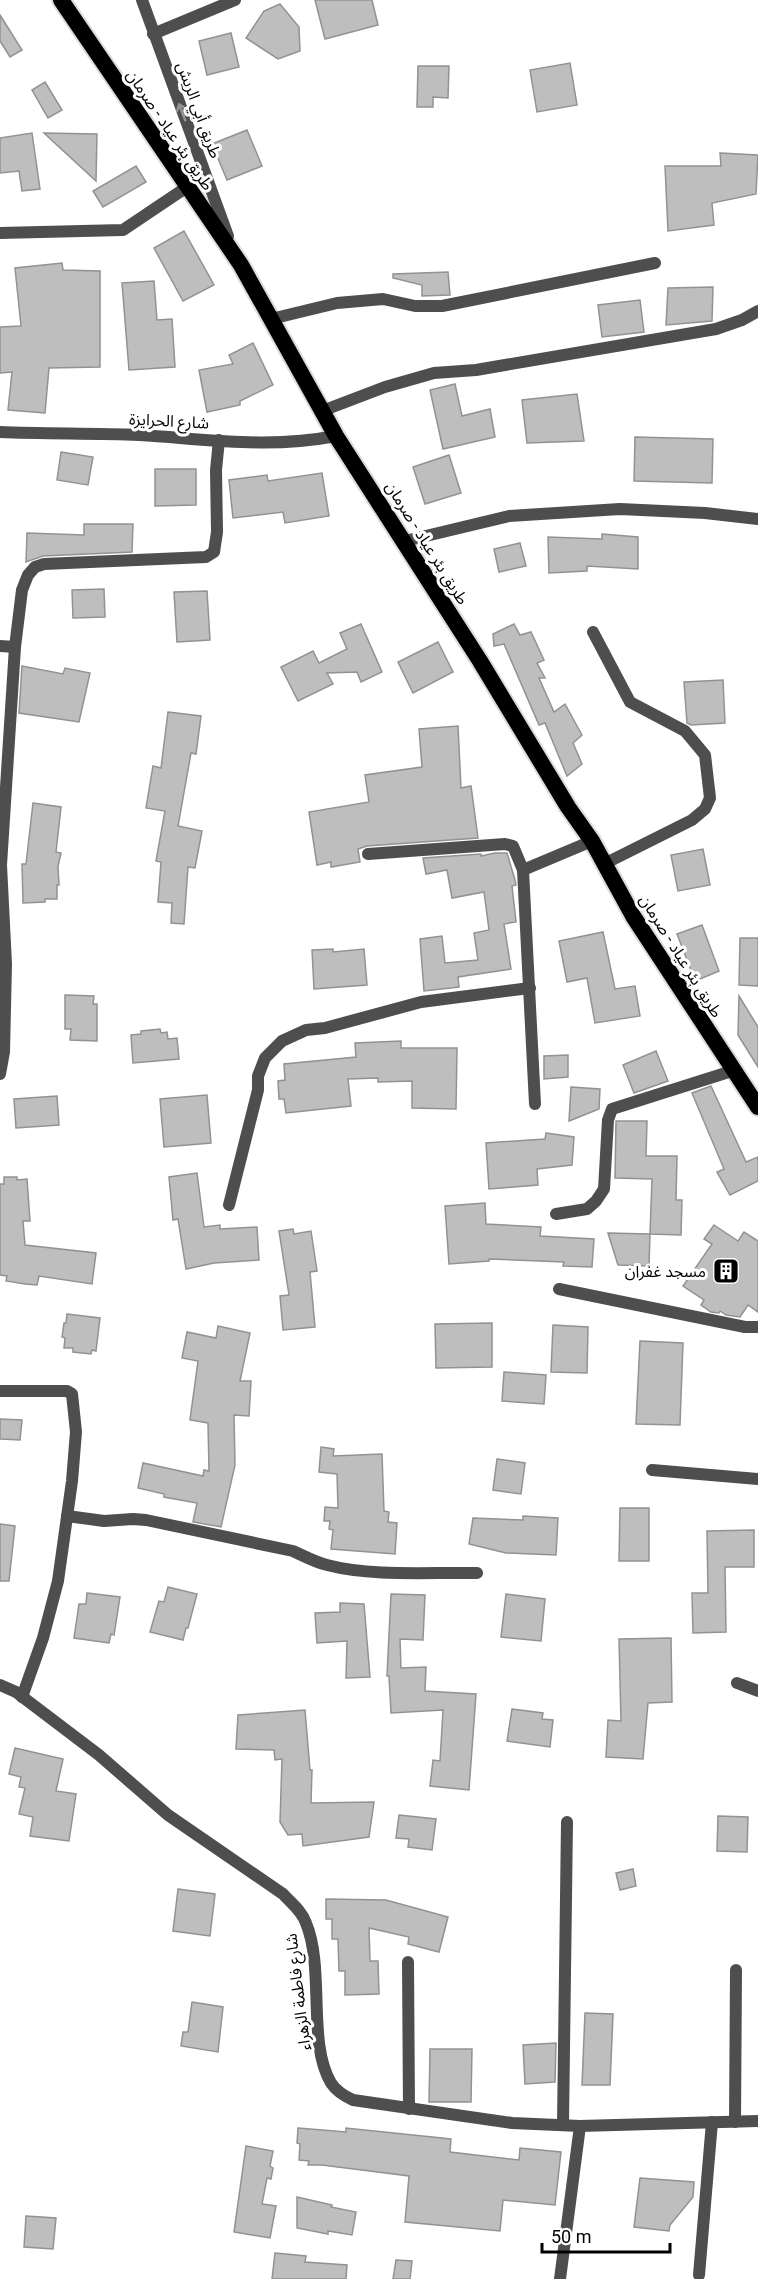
<svg xmlns="http://www.w3.org/2000/svg" width="758" height="2279" viewBox="0 0 758 2279" font-family="Roboto,'Noto Sans Arabic',sans-serif">
<style>
.building{fill:#bebebe;stroke:#929292;stroke-width:1.5}
.lines{fill:none;stroke-linecap:round;stroke-linejoin:round}
.trunk-casing{stroke:#dbdbdb;stroke-width:20}
.minor{stroke:#4e4e4e;stroke-width:12}
.tertiary{stroke:#4e4e4e;stroke-width:12}
.trunk{stroke:#000;stroke-width:16}
.oneway{stroke:#959595}
.labels{text-anchor:middle;dominant-baseline:central;stroke-width:6;stroke-linejoin:round;paint-order:stroke}
.street-label{font-size:16px;fill:#000;stroke:#fff}
.poi-label{font-size:16px;fill:#000;stroke:#fff;text-anchor:end}
</style>
<rect width="100%" height="100%" fill="#fff"/>
<g class="building">
<polygon points="315,0 372,0 378,25 325,39"/>
<polygon points="280,4 299,27 300,51 278,59 246,38 264,11"/>
<polygon points="0,15 22,50 10,57 0,41"/>
<polygon points="231,33 239,67 207,75 199,41"/>
<polygon points="570,63 577,105 537,112 530,70"/>
<polygon points="418,66 449,66 448,98 433,97 433,107 417,107"/>
<polygon points="45,82 62,110 48,118 32,90"/>
<polygon points="247,130 262,166 227,180 212,144"/>
<polygon points="32,133 40,189 22,191 19,171 0,173 0,138"/>
<polygon points="44,133 97,134 96,181"/>
<polygon points="720,153 758,155 756,194 712,203 714,225 668,231 665,166 721,166"/>
<polygon points="136,166 146,182 103,207 93,191"/>
<polygon points="184,231 214,285 183,301 154,248"/>
<polygon points="62,263 63,270 100,271 100,367 49,368 45,413 8,410 12,372 0,373 0,327 21,326 15,268"/>
<polygon points="448,272 450,295 422,296 422,285 393,278 393,274"/>
<polygon points="154,281 157,320 172,319 175,367 129,370 122,283"/>
<polygon points="713,287 712,321 666,325 668,288"/>
<polygon points="640,300 644,332 602,337 598,305"/>
<polygon points="253,343 273,385 240,401 240,405 207,412 199,370 233,364 229,355"/>
<polygon points="455,384 462,416 490,409 495,437 443,449 430,390"/>
<polygon points="577,394 584,441 527,443 522,400"/>
<polygon points="635,437 713,439 712,483 634,481"/>
<polygon points="61,452 93,457 88,485 57,480"/>
<polygon points="449,455 461,493 425,504 413,467"/>
<polygon points="155,469 196,469 196,505 155,506"/>
<polygon points="322,473 329,516 285,523 283,512 233,518 229,480 267,475 268,481"/>
<polygon points="84,524 133,524 132,552 43,556 26,562 27,533 84,535"/>
<polygon points="602,534 638,537 638,569 587,566 587,571 549,573 548,537 602,539"/>
<polygon points="520,543 526,566 499,572 494,549"/>
<polygon points="104,589 105,617 73,618 72,590"/>
<polygon points="207,591 210,640 177,642 174,592"/>
<polygon points="361,624 382,672 361,682 357,672 327,673 333,684 298,701 281,667 313,651 319,663 347,649 340,633"/>
<polygon points="514,624 520,635 531,632 544,660 537,663 545,678 539,678 554,712 565,704 582,735 573,743 582,764 567,776 545,723 539,725 504,644 494,646 493,634"/>
<polygon points="438,642 453,672 413,693 398,662"/>
<polygon points="22,666 63,674 65,668 90,673 79,722 19,713"/>
<polygon points="723,680 725,723 691,725 687,723 684,682"/>
<polygon points="168,712 201,716 196,754 191,753 178,826 202,831 195,868 188,867 184,924 171,923 172,903 158,902 161,862 156,861 165,811 146,808 153,766 161,768"/>
<polygon points="458,726 461,788 471,786 478,838 367,846 358,849 360,862 331,867 331,862 317,865 309,812 369,802 365,775 422,767 419,729"/>
<polygon points="33,803 61,807 56,852 61,853 58,866 59,885 57,885 57,899 45,899 45,902 23,903 22,864 26,864"/>
<polygon points="703,849 710,885 678,891 671,855"/>
<polygon points="495,853 507,853 515,880 516,885 512,886 516,922 504,924 511,969 458,977 459,987 424,991 420,939 442,936 445,963 478,960 474,933 489,930 484,892 452,898 447,870 426,874 423,858 481,854 481,856"/>
<polygon points="702,925 719,971 695,981 677,934"/>
<polygon points="603,932 615,989 635,986 640,1016 595,1023 587,978 567,982 559,941"/>
<polygon points="740,938 758,938 758,986 739,985"/>
<polygon points="333,949 333,952 364,949 367,985 314,989 312,950"/>
<polygon points="65,995 94,996 93,1004 97,1004 97,1041 70,1040 71,1029 65,1029"/>
<polygon points="739,996 758,1027 758,1067 738,1035"/>
<polygon points="160,1029 161,1033 167,1032 168,1039 177,1038 179,1059 133,1063 131,1035 141,1034 141,1031"/>
<polygon points="401,1041 401,1048 457,1048 456,1109 412,1108 412,1081 378,1082 378,1078 348,1079 351,1106 286,1113 284,1099 279,1099 278,1081 285,1080 284,1064 356,1057 355,1043"/>
<polygon points="656,1051 668,1081 634,1093 623,1065"/>
<polygon points="568,1055 568,1077 544,1079 544,1056"/>
<polygon points="711,1086 746,1162 758,1157 758,1181 730,1195 717,1172 724,1169 692,1093"/>
<polygon points="571,1087 600,1089 599,1109 569,1121"/>
<polygon points="207,1095 211,1143 164,1147 160,1099"/>
<polygon points="57,1096 59,1125 16,1128 14,1099"/>
<polygon points="616,1121 647,1121 646,1156 677,1156 676,1200 682,1200 681,1235 650,1234 652,1179 615,1178"/>
<polygon points="546,1133 574,1137 572,1165 537,1169 538,1185 489,1189 486,1143 545,1139"/>
<polygon points="197,1173 204,1227 220,1225 220,1229 257,1227 259,1260 214,1263 186,1269 178,1219 173,1220 169,1177"/>
<polygon points="4,1177 17,1177 17,1180 27,1179 30,1221 23,1221 25,1245 96,1253 92,1284 39,1276 37,1285 25,1284 6,1281 7,1276 0,1275 0,1184 4,1184"/>
<polygon points="485,1203 486,1224 541,1227 540,1236 594,1239 592,1267 563,1266 564,1262 489,1259 489,1261 449,1264 445,1206"/>
<polygon points="714,1225 738,1241 744,1232 758,1241 758,1312 748,1305 740,1317 726,1315 720,1311 719,1313 711,1312 701,1305 704,1300 683,1286 712,1244 704,1239"/>
<polygon points="293,1229 294,1234 311,1231 317,1271 310,1272 315,1327 283,1330 280,1296 289,1295 279,1231"/>
<polygon points="608,1233 650,1234 649,1266 618,1265"/>
<polygon points="67,1314 100,1318 96,1351 92,1350 91,1354 73,1352 73,1348 64,1348 65,1338 62,1337 64,1323 66,1323"/>
<polygon points="492,1323 492,1367 436,1368 435,1324"/>
<polygon points="553,1325 588,1327 587,1373 551,1372"/>
<polygon points="218,1326 250,1333 240,1381 251,1381 249,1416 234,1415 235,1465 221,1527 193,1522 197,1503 164,1497 164,1494 138,1488 143,1463 203,1476 204,1470 209,1471 208,1423 190,1420 198,1361 182,1358 187,1332 216,1338"/>
<polygon points="640,1341 683,1343 680,1425 636,1424"/>
<polygon points="504,1372 546,1375 544,1404 502,1401"/>
<polygon points="0,1419 22,1420 20,1440 0,1439"/>
<polygon points="321,1447 334,1449 333,1456 382,1454 384,1511 389,1512 388,1522 397,1523 395,1554 331,1549 333,1530 329,1529 330,1521 324,1521 325,1507 338,1508 337,1474 319,1472"/>
<polygon points="497,1459 525,1463 521,1494 493,1490"/>
<polygon points="620,1508 649,1508 649,1561 619,1561"/>
<polygon points="523,1516 558,1518 556,1555 506,1553 469,1544 473,1518 523,1520"/>
<polygon points="0,1524 15,1526 9,1581 0,1581"/>
<polygon points="754,1530 754,1567 725,1567 726,1632 693,1633 692,1593 708,1593 707,1531"/>
<polygon points="168,1587 197,1594 188,1628 186,1628 183,1640 150,1632 159,1601 164,1602"/>
<polygon points="87,1593 120,1597 114,1635 111,1634 109,1643 74,1638 79,1604 86,1604"/>
<polygon points="391,1594 425,1595 423,1640 400,1639 401,1668 426,1667 425,1691 476,1694 469,1790 430,1786 433,1760 440,1761 443,1710 391,1713 389,1676 387,1676"/>
<polygon points="506,1594 545,1599 541,1641 501,1637"/>
<polygon points="340,1603 364,1604 370,1677 346,1678 347,1641 317,1643 315,1613 340,1612"/>
<polygon points="671,1638 672,1702 648,1703 643,1759 606,1757 608,1720 621,1721 619,1639"/>
<polygon points="512,1709 543,1713 542,1719 553,1720 550,1747 507,1741"/>
<polygon points="305,1710 310,1770 312,1770 311,1803 374,1802 369,1837 303,1846 302,1834 288,1835 280,1822 282,1759 275,1760 274,1750 236,1749 238,1715"/>
<polygon points="15,1748 63,1759 56,1791 76,1794 69,1841 30,1836 33,1817 19,1814 25,1788 19,1787 21,1777 9,1774"/>
<polygon points="399,1815 436,1819 432,1850 408,1847 409,1839 396,1838"/>
<polygon points="718,1816 748,1817 747,1852 717,1851"/>
<polygon points="633,1869 636,1886 620,1890 616,1873"/>
<polygon points="178,1889 215,1894 210,1936 173,1931"/>
<polygon points="326,1899 386,1900 448,1917 439,1952 408,1944 409,1937 369,1928 370,1961 378,1961 379,1994 345,1995 345,1971 339,1971 338,1939 332,1939 332,1919 326,1919"/>
<polygon points="192,2002 223,2007 218,2052 181,2046 183,2032 188,2032"/>
<polygon points="585,2013 613,2014 610,2085 582,2085"/>
<polygon points="556,2043 555,2082 525,2084 523,2045"/>
<polygon points="430,2049 472,2049 471,2102 429,2102"/>
<polygon points="298,2128 346,2132 346,2128 451,2139 450,2152 519,2160 520,2148 561,2152 555,2205 503,2200 500,2231 405,2222 409,2176 322,2165 308,2165 309,2161 299,2160 300,2144 297,2143"/>
<polygon points="246,2146 273,2151 270,2166 273,2168 271,2179 267,2178 262,2204 276,2206 270,2238 234,2232"/>
<polygon points="640,2178 694,2182 693,2197 670,2225 669,2231 634,2227"/>
<polygon points="297,2197 332,2205 331,2207 356,2212 352,2235 328,2231 328,2234 297,2228"/>
<polygon points="26,2216 56,2218 53,2249 24,2247"/>
<polygon points="275,2253 306,2256 305,2262 347,2265 346,2279 272,2279"/>
<polygon points="396,2260 412,2261 410,2279 393,2279"/>
</g>
<g class="lines">
<defs>
<polyline id="trunk" points="61,0 241,265 336,436 480,661 568,807 592,841 633,916 758,1107"/>
</defs>
<use href="#trunk" class="trunk-casing"/>
<g class="minor">
<polyline points="142,0 228,236"/>
<polyline points="153,34 235,0"/>
<polyline points="0,233 123,230 187,187"/>
<polyline points="271,319 337,303 383,299 415,306 442,306 655,263"/>
<polyline points="322,411 385,387 434,373 476,370 716,329 742,320 758,311"/>
<path d="M 0,432 C 46,434 92,433 139,435 C 207,439 268,449 336,436"/>
<polyline points="405,541 509,516 620,509 705,513 758,519"/>
<polyline points="593,632 630,702 685,731 705,755 710,798 705,809 692,820 604,864"/>
<polyline points="0,646 15,647"/>
<polyline points="368,854 505,844 513,846 523,870 535,1104"/>
<polyline points="523,870 592,841"/>
<polyline points="0,1074 4,1052 6,964 1,865 15,647 22,590 28,575 35,567 44,564 206,557 214,552 217,532 216,470 219,440"/>
<polyline points="229,1205 258,1090 258,1076 265,1058 282,1041 306,1030 325,1028 421,1002 530,988"/>
<polyline points="556,1214 587,1209 596,1201 604,1189 608,1120 612,1109 732,1071"/>
<polyline points="559,1289 745,1327 758,1327"/>
<polyline points="0,1391 67,1391 72,1394 76,1432 72,1481 58,1581 43,1638 22,1697"/>
<polyline points="652,1470 758,1479"/>
<path d="M 67,1516 L 104,1521 L 133,1519 L 146,1520 L 293,1551 C 304,1556 315,1562 327,1565 C 373,1577 430,1572 477,1573"/>
<polyline points="737,1683 758,1691"/>
<polyline points="408,1962 409,2109"/>
<polyline points="735,2122 736,1970"/>
<polyline points="563,2124 567,1822"/>
<polyline points="699,2275 712,2122"/>
<polyline points="560,2279 580,2126"/>
</g>
<path class="tertiary" d="M 0,1685 L 16,1692 L 99,1755 L 168,1815 L 283,1894 C 291,1903 302,1911 306,1923 C 325,1969 307,2043 331,2083 C 337,2092 344,2096 353,2100 L 512,2123 L 580,2126 L 758,2121"/>
<use href="#trunk" class="trunk"/>
</g>
<defs><path id="oneway-shaft" d="M-6 0H5M1.5-3L5.5 0L1.5 3" fill="none" stroke-width="1.6" stroke-linecap="round" stroke-linejoin="round" transform="scale(1.5)"/></defs>
<use class="oneway" href="#oneway-shaft" transform="translate(182 112) rotate(-111)"/>
<defs>
<symbol id="building-square" viewBox="-11 -11 22 22"><rect x="-9" y="-9" width="18" height="18" rx="4" fill="#000" stroke="#fff"/><path d="M-4-6H4V6H1V3H-1V6H-4ZM-2.5-4.3h1.7v1.8h-1.7ZM.8-4.3h1.7v1.8H.8ZM-2.5-1h1.7V.8h-1.7ZM.8-1h1.7V.8H.8Z" fill="#fff"/></symbol>
</defs>
<g fill-rule="evenodd">
<use href="#building-square" x="711" y="1256" width="30" height="30"/>
</g>
<g class="labels">
<g class="street-label">
<text transform="translate(199 110) rotate(70)">طريق أبي الريش</text>
<text transform="translate(170 130) rotate(56)">طريق بئر عياد - صرمان</text>
<text transform="translate(169 421) rotate(3)">شارع الحرايزة</text>
<text transform="translate(427 543) rotate(58)">طريق بئر عياد - صرمان</text>
<text transform="translate(681 956) rotate(58)">طريق بئر عياد - صرمان</text>
<text transform="translate(298 1992) rotate(-97)">شارع فاطمة الزهراء</text>
</g>
<g class="poi-label">
<text x="706" y="1271">مسجد غفران</text>
</g>
</g>
<path d="M542 2243v9h128v-9" fill="none" stroke="#000000" stroke-width="3"/>
<text x="551" y="2243" font-size="18" fill="#000000" stroke="#ffffff" stroke-width="4.5" paint-order="stroke">50 m</text>
</svg>
